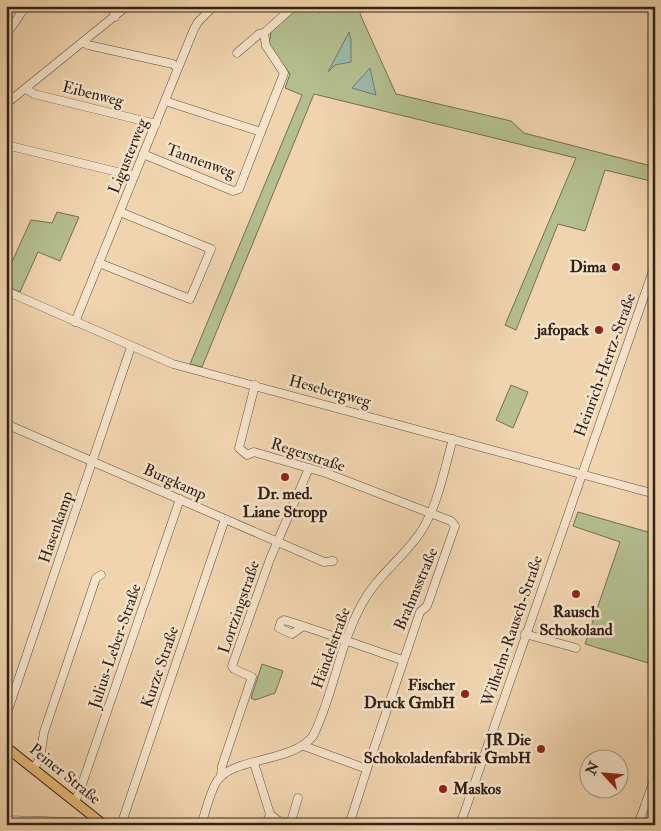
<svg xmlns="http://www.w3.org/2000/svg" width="661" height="831" viewBox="0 0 661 831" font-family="'IM FELL Double Pica',serif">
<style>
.green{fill:#b4be8e;stroke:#737052}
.water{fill:#9ab8a8;stroke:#707c6e}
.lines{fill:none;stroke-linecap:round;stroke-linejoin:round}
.minor-casing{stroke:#624e3d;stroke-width:9}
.major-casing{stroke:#322117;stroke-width:11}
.minor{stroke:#f5e3ca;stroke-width:8}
.major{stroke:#e8ba77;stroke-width:9}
.poi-dot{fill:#8f2418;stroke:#f5e3ca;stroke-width:2}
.labels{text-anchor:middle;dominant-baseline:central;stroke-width:5;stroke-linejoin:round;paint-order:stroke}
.street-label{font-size:16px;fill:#322117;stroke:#f5e3ca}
.poi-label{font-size:16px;font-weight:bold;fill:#322117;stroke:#f5e3ca;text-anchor:end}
</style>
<rect width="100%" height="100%" fill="#f0d4ae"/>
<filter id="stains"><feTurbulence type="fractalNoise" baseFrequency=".004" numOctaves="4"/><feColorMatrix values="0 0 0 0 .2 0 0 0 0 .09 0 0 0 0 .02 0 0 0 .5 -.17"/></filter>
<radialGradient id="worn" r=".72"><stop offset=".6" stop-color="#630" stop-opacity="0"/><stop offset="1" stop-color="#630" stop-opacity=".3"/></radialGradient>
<g class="green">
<polygon points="299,6 305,6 320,13 324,6 364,6 360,14 396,94 511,121 524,133 655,167 655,182 605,170 585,231 558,224 516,330 505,325 576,158 314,94 202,367 190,364 302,95 285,88 290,74 269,45 271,32"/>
<polygon points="57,212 79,217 60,261 38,252 20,292 6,286 6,275 31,220 52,223"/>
<polygon points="511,385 528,392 513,428 496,420"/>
<polygon points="578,512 655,534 655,665 585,644 620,542 573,526"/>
<polygon points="262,664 283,671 275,693 255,700 251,698"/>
</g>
<g class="water">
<polygon points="349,32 351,40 351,62 335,65 328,72"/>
<polygon points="370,68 376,95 352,88"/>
</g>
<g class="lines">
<defs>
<g id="minor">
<polyline points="112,6 115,17"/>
<polyline points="6,35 26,6"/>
<polyline points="83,42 88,45 173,64 177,68"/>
<polyline points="237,53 259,34 264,33"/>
<polyline points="26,89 34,94 156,124"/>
<polyline points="6,104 127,6"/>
<polyline points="261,132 284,73 266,46 264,33 294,6"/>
<polyline points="6,145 134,176"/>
<polyline points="143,154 233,191 239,189 261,132 165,101"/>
<polyline points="99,263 190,299 211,249 120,212"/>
<polyline points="6,291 173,364 655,494"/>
<polyline points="75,322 194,29 198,22 214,6"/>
<polyline points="255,385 239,448 247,455 254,452 326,473 451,521 455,526 427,606 420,612 367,769 304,746"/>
<polyline points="6,424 324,562 333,561"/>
<polyline points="6,436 10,426"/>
<path d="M 303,626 L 292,634 L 279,628 L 281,622 L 284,620 C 324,632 363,647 402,660"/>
<polyline points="525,634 576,648"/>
<polyline points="6,716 131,347"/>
<polyline points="254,763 270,814 277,820 289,825"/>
<polyline points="34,768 40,758 44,732 96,578 101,575"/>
<polyline points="221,776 222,766 252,677 234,669 232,666 270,559 309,468"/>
<polyline points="75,801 79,793 180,499"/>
<polyline points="6,820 75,822"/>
<polyline points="121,825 225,519"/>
<path d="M 201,825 C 206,811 209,794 217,781 C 233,757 292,763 313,736 C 334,694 339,645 362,604 C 376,577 403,558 420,533 C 438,506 444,470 453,439"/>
<polyline points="266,825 270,814"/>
<polyline points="290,825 298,798"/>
<polyline points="349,825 367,769"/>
<polyline points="460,825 655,265"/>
<polyline points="638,825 655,777"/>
</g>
<polyline id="major" points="6,747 104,825"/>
</defs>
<use href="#minor" class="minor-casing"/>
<use href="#major" class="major-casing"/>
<use href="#minor" class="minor"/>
<use href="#major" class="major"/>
</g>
<g class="poi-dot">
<circle cx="616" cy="267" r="5"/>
<circle cx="599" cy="330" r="5"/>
<circle cx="285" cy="477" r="5"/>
<circle cx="576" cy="594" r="5"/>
<circle cx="465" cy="694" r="5"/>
<circle cx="541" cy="749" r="5"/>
<circle cx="443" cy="789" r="5"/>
</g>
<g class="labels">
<g class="street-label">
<text transform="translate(93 94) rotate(14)">Eibenweg</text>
<text transform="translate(128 156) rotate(-68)">Ligusterweg</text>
<text transform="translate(201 161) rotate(20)">Tannenweg</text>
<text transform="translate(605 365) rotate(-70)">Heinrich-Hertz-Straße</text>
<text transform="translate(330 391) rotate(15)">Hesebergweg</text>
<text transform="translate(308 455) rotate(18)">Regerstraße</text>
<text transform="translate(175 482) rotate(24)">Burgkamp</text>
<text transform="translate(56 527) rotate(-71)">Hasenkamp</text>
<text transform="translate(416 589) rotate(-67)">Brahmsstraße</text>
<text transform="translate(239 607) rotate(-71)">Lortzingstraße</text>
<text transform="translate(512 631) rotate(-71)">Wilhelm-Rausch-Straße</text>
<text transform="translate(115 646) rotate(-71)">Julius-Leber-Straße</text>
<text transform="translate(331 648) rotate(-70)">Händelstraße</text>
<text transform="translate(160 667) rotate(-71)">Kurze Straße</text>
<text transform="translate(65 774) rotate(39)">Peiner Straße</text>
</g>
<g class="poi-label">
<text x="606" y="267">Dima</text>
<text x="589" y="330">jafopack</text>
<text x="285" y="494" text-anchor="middle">Dr. med.<tspan x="285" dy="18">Liane Stropp</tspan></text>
<text x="576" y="612" text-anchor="middle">Rausch<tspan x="576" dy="18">Schokoland</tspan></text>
<text x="455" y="685">Fischer<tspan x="455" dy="18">Druck GmbH</tspan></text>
<text x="531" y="740">JR Die<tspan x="531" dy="18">Schokoladenfabrik GmbH</tspan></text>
<text x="453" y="789" text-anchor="start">Maskos</text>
</g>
</g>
<rect width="661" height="831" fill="none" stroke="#f0d4ae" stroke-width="25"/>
<rect x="8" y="8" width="646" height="816" fill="none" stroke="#322117" stroke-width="2.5"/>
<rect x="12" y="12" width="636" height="806" fill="none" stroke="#322117"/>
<g transform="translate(604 774) rotate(296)"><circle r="24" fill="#f5e3ca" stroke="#a79582"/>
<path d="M0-4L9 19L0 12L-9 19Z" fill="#8f2418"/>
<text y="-8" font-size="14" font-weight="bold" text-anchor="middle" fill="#322117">N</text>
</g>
<rect width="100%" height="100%" filter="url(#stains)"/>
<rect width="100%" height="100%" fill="url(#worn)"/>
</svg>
